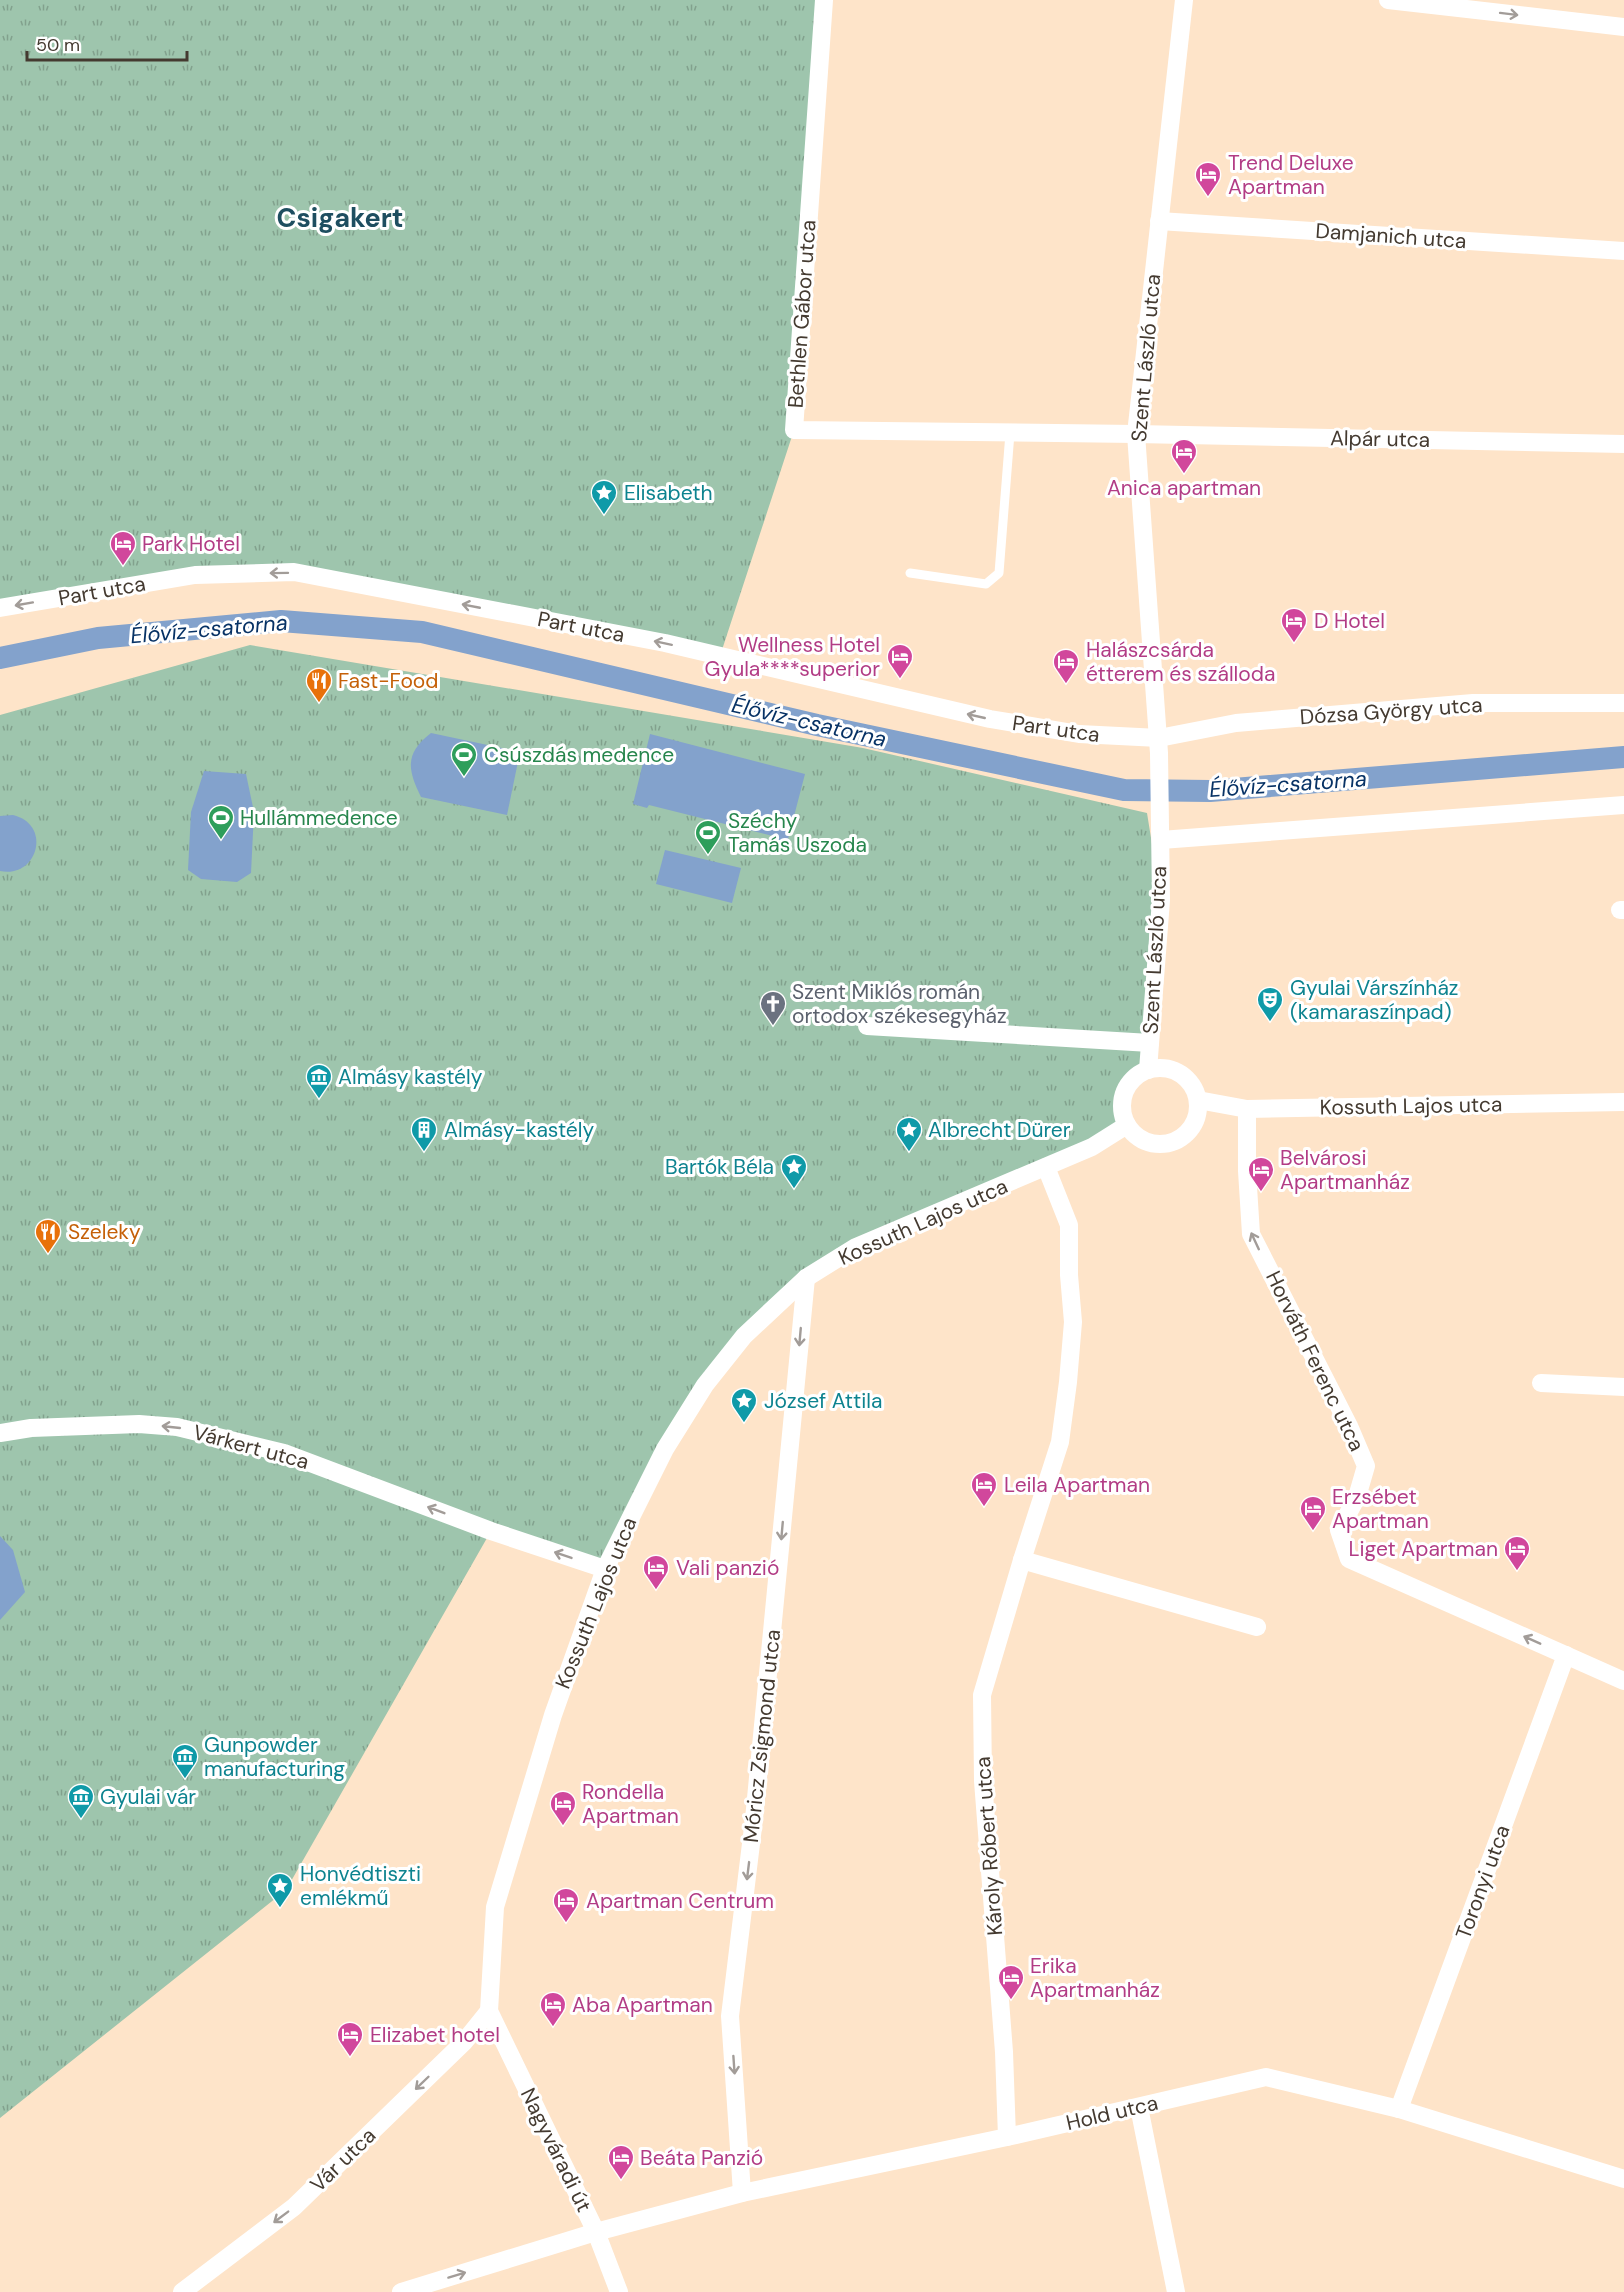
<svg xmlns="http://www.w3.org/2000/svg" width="1624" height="2292" viewBox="0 0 1624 2292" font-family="'DM Sans',sans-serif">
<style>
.park{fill:url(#park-tufts)}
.water{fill:#83a2cc}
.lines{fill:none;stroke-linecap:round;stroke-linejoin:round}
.canal{stroke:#83a2cc;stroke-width:22}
.service{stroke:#fff;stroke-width:9}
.minor{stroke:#fff;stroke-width:18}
.oneway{stroke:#a29c98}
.labels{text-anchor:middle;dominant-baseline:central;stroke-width:6;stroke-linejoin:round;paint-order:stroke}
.hotel-label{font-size:21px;fill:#b23c85;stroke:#fff;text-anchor:start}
.street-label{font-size:21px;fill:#443a30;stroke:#fff}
.culture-label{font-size:21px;fill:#0d838f;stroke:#fff;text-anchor:start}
.food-label{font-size:21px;fill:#c56008;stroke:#fff;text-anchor:start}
.leisure-label{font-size:21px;fill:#27864d;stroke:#fff;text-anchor:start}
.worship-label{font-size:21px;fill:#5b616d;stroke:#fff;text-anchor:start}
.water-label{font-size:22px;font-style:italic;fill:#073265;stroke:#fff}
.district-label{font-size:27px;font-weight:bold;fill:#1e4e60;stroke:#fff}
</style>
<defs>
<pattern id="park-tufts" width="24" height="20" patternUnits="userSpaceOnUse" patternTransform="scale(1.5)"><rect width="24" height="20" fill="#9ec5ad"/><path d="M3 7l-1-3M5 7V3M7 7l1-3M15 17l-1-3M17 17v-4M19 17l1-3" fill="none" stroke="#82a18d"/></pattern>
</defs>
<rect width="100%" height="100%" fill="#fee4c9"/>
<g class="park">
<polygon points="0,0 824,0 794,430 720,656 294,572 195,575 0,608"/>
<polygon points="250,645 863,748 1147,813 1161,900 1148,1070 1136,1077 1122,1099 1127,1125 806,1279 705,1385 605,1569 491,1531 286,1890 0,2118 0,715"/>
</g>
<g class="water">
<path d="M 431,733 L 520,752 L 507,815 L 421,797 C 407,769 405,753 431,733 Z"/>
<polygon points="650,734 805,774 787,843 772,839 773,836 649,805 647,808 633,804"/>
<polygon points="204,771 246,774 254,812 251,873 237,882 201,879 188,870 191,812"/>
<path d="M 13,815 C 53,825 37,879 0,871 L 0,816 Z"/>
<polygon points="665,850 741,868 732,903 656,884"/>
<polygon points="0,1536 13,1550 25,1592 0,1620"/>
</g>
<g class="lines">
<polyline class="canal" points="0,658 98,638 281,621 422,632 817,725 1124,790 1210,791 1624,757"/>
<polyline class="service" points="910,573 986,584 999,573 1010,433"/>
<g class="minor">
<polyline points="824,0 794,430 1136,434 1624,444"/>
<polyline points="1388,0 1624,27"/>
<polyline points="1159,221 1624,251"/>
<polyline points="0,608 195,575 294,572 665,643 990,719 1079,734 1159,738 1236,723 1473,703 1624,703"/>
<polyline points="1161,840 1624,805"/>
<polyline points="1620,910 1624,910"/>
<polyline points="867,1026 1150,1043"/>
<circle cx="1160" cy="1106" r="38"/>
<polyline points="1148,1070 1161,900 1159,753 1136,434 1184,0"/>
<polyline points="1198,1100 1247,1109 1624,1102"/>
<polyline points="1247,1109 1247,1171 1251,1234 1349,1426 1366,1466 1357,1497 1339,1530 1349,1559 1624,1681"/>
<polyline points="1541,1383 1624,1387"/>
<polyline points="0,1433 31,1428 139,1424 177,1427 284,1453 491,1531 605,1569"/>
<polyline points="1022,1560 1257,1627"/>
<polyline points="1139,2107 1176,2292"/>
<polyline points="1399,2109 1566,1655"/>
<polyline points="1007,2137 1004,2052 983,1781 982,1695 1022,1560 1060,1442 1068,1382 1073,1322 1069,1275 1069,1225 1046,1167"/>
<polyline points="742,2193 730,2016 754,1819 806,1278"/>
<polyline points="182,2292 294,2207 464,2042 489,2011"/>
<polyline points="401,2292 596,2232 742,2193 1007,2137 1266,2077 1399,2109 1624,2179"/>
<polyline points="619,2292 596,2232 489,2011 495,1907 553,1715 605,1569 665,1449 705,1385 744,1336 806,1278 856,1247 1092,1147 1127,1125"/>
</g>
</g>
<defs><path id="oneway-shaft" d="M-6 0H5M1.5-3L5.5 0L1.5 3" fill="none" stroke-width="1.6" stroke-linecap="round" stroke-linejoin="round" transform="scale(1.5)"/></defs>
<g class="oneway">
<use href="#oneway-shaft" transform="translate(1509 14) rotate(7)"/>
<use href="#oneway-shaft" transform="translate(279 573) rotate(179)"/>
<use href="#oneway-shaft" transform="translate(24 604) rotate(170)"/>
<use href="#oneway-shaft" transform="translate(471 606) rotate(-169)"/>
<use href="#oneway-shaft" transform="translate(663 643) rotate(-168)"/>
<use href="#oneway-shaft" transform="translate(976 716) rotate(-167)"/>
<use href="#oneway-shaft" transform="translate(1255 1241) rotate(-115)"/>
<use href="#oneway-shaft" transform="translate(800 1337) rotate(95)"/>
<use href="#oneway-shaft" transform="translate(171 1427) rotate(-174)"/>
<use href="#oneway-shaft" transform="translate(436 1510) rotate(-159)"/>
<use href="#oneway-shaft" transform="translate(782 1531) rotate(95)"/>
<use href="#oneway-shaft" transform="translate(563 1555) rotate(-161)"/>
<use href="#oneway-shaft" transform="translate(1532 1640) rotate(-156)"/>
<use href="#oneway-shaft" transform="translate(748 1871) rotate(97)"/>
<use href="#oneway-shaft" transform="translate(734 2065) rotate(86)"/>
<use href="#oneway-shaft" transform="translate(422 2083) rotate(136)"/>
<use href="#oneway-shaft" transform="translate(281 2217) rotate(143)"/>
<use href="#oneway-shaft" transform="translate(457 2275) rotate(-17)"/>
</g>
<defs>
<symbol id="hotel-pin" viewBox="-11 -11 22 30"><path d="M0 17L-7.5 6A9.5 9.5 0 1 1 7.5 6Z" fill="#d1479c" stroke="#fff"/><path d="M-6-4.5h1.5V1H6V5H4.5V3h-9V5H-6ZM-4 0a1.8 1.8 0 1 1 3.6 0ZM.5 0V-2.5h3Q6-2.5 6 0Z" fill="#fff"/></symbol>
<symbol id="sight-pin" viewBox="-11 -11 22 30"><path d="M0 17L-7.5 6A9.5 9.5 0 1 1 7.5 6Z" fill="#0f9aa8" stroke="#fff"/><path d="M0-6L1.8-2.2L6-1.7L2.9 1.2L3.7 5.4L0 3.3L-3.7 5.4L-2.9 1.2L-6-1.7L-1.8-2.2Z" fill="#fff"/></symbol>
<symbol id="restaurant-pin" viewBox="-11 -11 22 30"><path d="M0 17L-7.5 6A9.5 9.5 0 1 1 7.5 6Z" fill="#e8710a" stroke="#fff"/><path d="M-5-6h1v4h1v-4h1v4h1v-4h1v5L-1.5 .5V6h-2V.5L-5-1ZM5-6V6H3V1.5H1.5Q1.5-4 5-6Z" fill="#fff"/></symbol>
<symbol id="stadium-pin" viewBox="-11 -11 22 30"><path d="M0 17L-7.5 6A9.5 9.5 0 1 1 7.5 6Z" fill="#2e9e5b" stroke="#fff"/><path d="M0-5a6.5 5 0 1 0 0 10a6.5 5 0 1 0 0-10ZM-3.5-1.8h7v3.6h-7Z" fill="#fff"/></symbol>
<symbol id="theatre-pin" viewBox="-11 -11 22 30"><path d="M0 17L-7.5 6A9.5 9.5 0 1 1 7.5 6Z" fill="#0f9aa8" stroke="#fff"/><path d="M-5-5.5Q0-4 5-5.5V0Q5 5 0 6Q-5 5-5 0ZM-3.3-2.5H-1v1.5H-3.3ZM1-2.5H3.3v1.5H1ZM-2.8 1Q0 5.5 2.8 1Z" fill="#fff"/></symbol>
<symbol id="church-pin" viewBox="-11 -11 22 30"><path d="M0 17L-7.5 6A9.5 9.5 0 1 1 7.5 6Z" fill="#6b7280" stroke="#fff"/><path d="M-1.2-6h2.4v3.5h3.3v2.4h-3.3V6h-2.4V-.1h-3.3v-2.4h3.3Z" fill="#fff"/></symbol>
<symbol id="museum-pin" viewBox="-11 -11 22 30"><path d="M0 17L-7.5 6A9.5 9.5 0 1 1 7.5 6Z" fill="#0f9aa8" stroke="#fff"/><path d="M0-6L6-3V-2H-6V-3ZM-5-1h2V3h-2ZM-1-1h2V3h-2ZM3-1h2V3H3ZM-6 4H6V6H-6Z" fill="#fff"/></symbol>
<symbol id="building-pin" viewBox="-11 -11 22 30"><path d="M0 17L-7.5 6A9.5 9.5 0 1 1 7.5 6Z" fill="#0f9aa8" stroke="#fff"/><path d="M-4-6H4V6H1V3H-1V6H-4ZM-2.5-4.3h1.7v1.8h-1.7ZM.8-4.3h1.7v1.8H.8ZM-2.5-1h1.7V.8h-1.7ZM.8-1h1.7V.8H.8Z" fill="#fff"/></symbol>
</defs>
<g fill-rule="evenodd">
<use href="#hotel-pin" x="1193" y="160" width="30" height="40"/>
<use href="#hotel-pin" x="1169" y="437" width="30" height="40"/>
<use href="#sight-pin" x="589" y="478" width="30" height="40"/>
<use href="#hotel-pin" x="108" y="529" width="30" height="40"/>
<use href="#hotel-pin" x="1279" y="606" width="30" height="40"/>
<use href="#hotel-pin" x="885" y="642" width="30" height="40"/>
<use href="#hotel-pin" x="1051" y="647" width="30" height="40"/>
<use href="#restaurant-pin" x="304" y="666" width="30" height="40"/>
<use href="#stadium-pin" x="449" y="740" width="30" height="40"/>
<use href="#stadium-pin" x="206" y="803" width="30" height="40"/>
<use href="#stadium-pin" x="693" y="818" width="30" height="40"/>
<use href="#theatre-pin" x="1255" y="985" width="30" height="40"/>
<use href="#church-pin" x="758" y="989" width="30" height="40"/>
<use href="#museum-pin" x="304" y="1062" width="30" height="40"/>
<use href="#building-pin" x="409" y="1115" width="30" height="40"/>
<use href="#sight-pin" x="894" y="1115" width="30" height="40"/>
<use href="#sight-pin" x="779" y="1152" width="30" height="40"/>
<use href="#hotel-pin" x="1246" y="1155" width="30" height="40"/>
<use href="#restaurant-pin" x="33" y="1217" width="30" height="40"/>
<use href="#sight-pin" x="729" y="1386" width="30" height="40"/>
<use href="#hotel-pin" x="969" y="1470" width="30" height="40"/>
<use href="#hotel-pin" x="1298" y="1494" width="30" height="40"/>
<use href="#hotel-pin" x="1502" y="1534" width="30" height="40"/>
<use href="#hotel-pin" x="641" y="1553" width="30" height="40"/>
<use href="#museum-pin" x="170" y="1742" width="30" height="40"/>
<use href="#museum-pin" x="66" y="1782" width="30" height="40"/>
<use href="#hotel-pin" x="548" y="1789" width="30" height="40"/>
<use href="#sight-pin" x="265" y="1871" width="30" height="40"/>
<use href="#hotel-pin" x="551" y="1886" width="30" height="40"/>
<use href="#hotel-pin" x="996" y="1963" width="30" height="40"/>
<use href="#hotel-pin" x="538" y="1990" width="30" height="40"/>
<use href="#hotel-pin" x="335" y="2020" width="30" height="40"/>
<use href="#hotel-pin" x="606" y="2143" width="30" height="40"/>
</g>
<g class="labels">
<g class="hotel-label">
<text x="1228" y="163">Trend Deluxe<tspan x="1228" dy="24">Apartman</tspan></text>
<text x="1184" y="488" text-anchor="middle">Anica apartman</text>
<text x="142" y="544">Park Hotel</text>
<text x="1314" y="621">D Hotel</text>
<text x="880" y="645" text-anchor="end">Wellness Hotel<tspan x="880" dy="24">Gyula****superior</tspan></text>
<text x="1086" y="650">Halászcsárda<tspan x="1086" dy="24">étterem és szálloda</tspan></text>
<text x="1280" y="1158">Belvárosi<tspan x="1280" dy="24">Apartmanház</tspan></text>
<text x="1004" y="1485">Leila Apartman</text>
<text x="1332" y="1497">Erzsébet<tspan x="1332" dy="24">Apartman</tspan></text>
<text x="1498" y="1549" text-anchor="end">Liget Apartman</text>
<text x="676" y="1568">Vali panzió</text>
<text x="582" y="1792">Rondella<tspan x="582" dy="24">Apartman</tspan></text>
<text x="586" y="1901">Apartman Centrum</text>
<text x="1030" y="1966">Erika<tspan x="1030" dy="24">Apartmanház</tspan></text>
<text x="572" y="2005">Aba Apartman</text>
<text x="370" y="2035">Elizabet hotel</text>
<text x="640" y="2158">Beáta Panzió</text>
</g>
<g class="street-label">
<text transform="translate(1391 236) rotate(4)">Damjanich utca</text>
<text transform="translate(802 314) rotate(-86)">Bethlen Gábor utca</text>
<text transform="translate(1146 358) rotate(-85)">Szent László utca</text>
<text transform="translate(1380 439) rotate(1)">Alpár utca</text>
<text transform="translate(102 591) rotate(-10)">Part utca</text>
<text transform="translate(581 627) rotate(11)">Part utca</text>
<text transform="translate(1391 711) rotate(-4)">Dózsa György utca</text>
<text transform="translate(1056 729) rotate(8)">Part utca</text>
<text transform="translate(1155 950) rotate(-87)">Szent László utca</text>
<text transform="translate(1411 1106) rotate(-1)">Kossuth Lajos utca</text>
<text transform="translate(923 1222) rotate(-24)">Kossuth Lajos utca</text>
<text transform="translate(1315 1361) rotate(64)">Horváth Ferenc utca</text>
<text transform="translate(251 1447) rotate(15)">Várkert utca</text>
<text transform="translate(596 1603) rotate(-68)">Kossuth Lajos utca</text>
<text transform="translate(762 1736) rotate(-84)">Móricz Zsigmond utca</text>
<text transform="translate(989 1846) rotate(-94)">Károly Róbert utca</text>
<text transform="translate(1483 1882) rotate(-70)">Toronyi utca</text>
<text transform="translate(1112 2113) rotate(-13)">Hold utca</text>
<text transform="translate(556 2150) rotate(64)">Nagyváradi út</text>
<text transform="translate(343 2160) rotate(-44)">Vár utca</text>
</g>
<g class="culture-label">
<text x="624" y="493">Elisabeth</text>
<text x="1290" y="988">Gyulai Várszínház<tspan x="1290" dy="24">(kamaraszínpad)</tspan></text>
<text x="338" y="1077">Almásy kastély</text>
<text x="444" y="1130">Almásy-kastély</text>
<text x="928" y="1130">Albrecht Dürer</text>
<text x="774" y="1167" text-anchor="end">Bartók Béla</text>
<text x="764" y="1401">József Attila</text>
<text x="204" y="1745">Gunpowder<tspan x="204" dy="24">manufacturing</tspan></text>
<text x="100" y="1797">Gyulai vár</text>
<text x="300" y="1874">Honvédtiszti<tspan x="300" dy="24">emlékmű</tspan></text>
</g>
<g class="food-label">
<text x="338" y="681">Fast-Food</text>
<text x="68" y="1232">Szeleky</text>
</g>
<g class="leisure-label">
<text x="484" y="755">Csúszdás medence</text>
<text x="240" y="818">Hullámmedence</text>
<text x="728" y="821">Széchy<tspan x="728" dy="24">Tamás Uszoda</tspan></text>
</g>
<g class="worship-label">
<text x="792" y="992">Szent Miklós román<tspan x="792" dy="24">ortodox székesegyház</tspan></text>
</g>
<g class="water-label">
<text transform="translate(209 629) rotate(-5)">Élővíz-csatorna</text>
<text transform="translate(809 722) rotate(13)">Élővíz-csatorna</text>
<text transform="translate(1288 784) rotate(-4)">Élővíz-csatorna</text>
</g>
<g class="district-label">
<text x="340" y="217">Csigakert</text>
</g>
</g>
<path d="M27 51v9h160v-9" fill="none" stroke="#443a30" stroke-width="3"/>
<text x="36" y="51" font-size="18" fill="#443a30" stroke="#ffffff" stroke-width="4.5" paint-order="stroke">50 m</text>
</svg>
